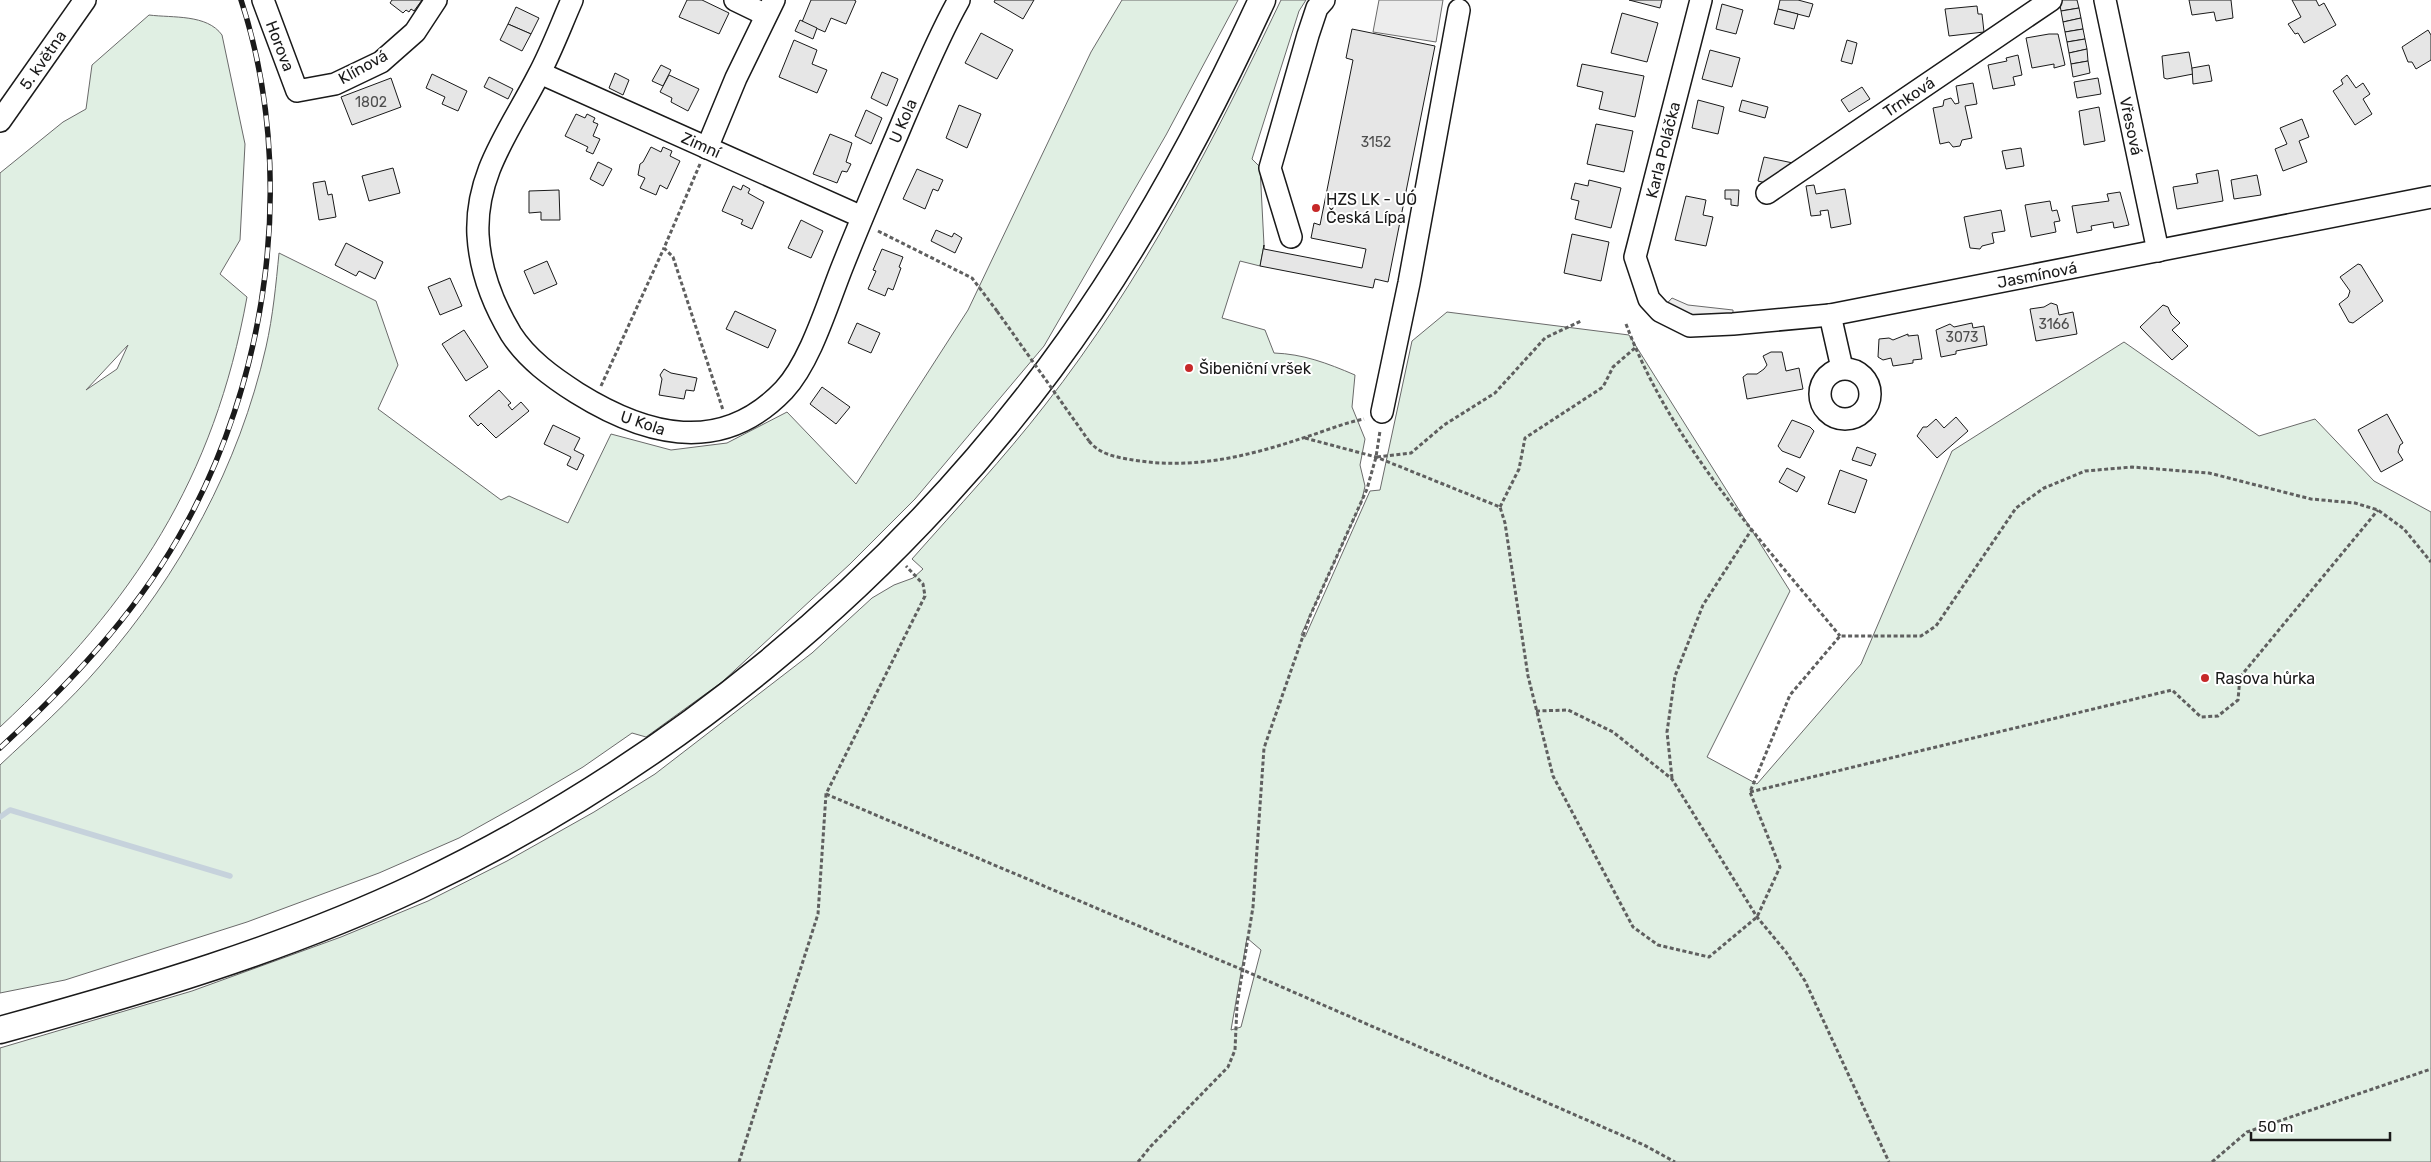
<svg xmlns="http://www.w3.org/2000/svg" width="2431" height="1162" viewBox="0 0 2431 1162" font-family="Rubik,sans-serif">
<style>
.green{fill:#e0efe3;stroke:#6a6a6a;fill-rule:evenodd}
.parking{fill:#ededed;stroke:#6a6a6a}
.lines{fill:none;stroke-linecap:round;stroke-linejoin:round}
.stream{stroke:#c6d2dc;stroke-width:5.5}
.building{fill:#e6e6e6;stroke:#1a1a1a}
.minor-casing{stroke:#1a1a1a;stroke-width:24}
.major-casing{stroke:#1a1a1a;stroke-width:29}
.path{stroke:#5f5f5f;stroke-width:3;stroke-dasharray:4 2.5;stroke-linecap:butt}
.minor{stroke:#fff;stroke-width:21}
.major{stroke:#fff;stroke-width:26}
.rail-casing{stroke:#1a1a1a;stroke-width:5.5}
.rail{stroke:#fff;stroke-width:4;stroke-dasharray:11;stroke-linecap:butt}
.path-bridge{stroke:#5f5f5f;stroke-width:3;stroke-dasharray:4 2.5;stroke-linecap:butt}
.poi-dot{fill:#c62828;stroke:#fff;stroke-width:2}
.labels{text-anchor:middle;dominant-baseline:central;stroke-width:4;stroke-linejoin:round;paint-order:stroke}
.number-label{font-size:14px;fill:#4d4d4d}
.street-label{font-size:16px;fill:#1a1a1a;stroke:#fff}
.poi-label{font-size:16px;fill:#1a1a1a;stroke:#fff;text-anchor:start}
</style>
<rect width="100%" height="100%" fill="#fff"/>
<g class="green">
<path d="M 1122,0 L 1238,0 L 1166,135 L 1044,346 L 915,499 L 850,564 L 722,682 L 646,737 L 632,733 L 583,767 L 527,800 L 459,838 L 379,873 L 247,922 L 65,980 L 0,993 L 0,765 C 34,733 69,702 100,666 C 180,574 239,466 266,347 C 273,316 276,284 279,253 L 376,301 L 398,365 L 378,409 L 501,500 L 509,496 L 568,523 L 611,434 L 671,450 L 727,443 L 787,412 L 856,484 L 968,310 L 1091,52 Z"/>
<path d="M 1281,0 L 1306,0 L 1299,11 L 1252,159 L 1260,167 L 1264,245 L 1260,266 L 1240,261 L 1222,318 L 1265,330 L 1274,353 C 1303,354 1327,363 1355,375 L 1352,407 L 1365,439 L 1360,465 L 1365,486 L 1361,504 L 1301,635 L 1305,637 L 1370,491 L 1380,490 L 1412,341 L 1447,312 L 1629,335 L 1790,591 L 1707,757 L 1757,784 L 1861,664 L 1952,451 L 2124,342 L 2259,436 L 2315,419 L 2374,481 L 2431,512 L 2431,1162 L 0,1162 L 0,1048 L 192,991 L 341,937 L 428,901 L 507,861 L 594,812 L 655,774 L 812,653 L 872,598 L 894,585 L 913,578 L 923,569 L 912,559 C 957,508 1004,458 1045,405 C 1142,281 1214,140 1281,0 ZM 1247,938 L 1261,950 L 1241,1027 L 1231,1030 Z"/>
<path d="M 149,15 C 173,18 207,14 222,35 L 245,144 L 240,240 L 220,274 L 247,297 C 214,479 134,602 0,727 L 0,173 L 63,122 L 86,109 L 92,65 ZM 128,345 L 117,369 L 86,390 Z"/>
</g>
<g class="parking">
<polygon points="1379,0 1443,0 1436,42 1373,32"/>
<polygon points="1672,298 1688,305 1733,310 1733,324 1660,311"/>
</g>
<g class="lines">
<polyline class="stream" points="0,817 10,810 230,876"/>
</g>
<g class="building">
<polygon points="392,0 422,0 414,11 411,9 409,12 406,10 403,13 390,3"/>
<polygon points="687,0 702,0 729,13 719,34 679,17"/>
<polygon points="811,0 854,0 856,1 846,24 831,18 825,32 802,22"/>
<polygon points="995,0 1034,0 1023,19 994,2"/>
<polygon points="1629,0 1662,0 1660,8"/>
<polygon points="1780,0 1798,0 1813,4 1809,17 1778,9"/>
<polygon points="2059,0 2077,0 2079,8 2061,11"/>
<polygon points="2189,0 2231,0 2233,18 2216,21 2214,12 2192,15"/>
<polygon points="2292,0 2316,0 2319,6 2324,3 2336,25 2304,43 2298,33 2295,34 2288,24 2301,17"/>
<polygon points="1722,4 1743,10 1736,34 1716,29"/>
<polygon points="1977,6 1978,14 1982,14 1984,32 1949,36 1945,9"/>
<polygon points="516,7 539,18 531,34 508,24"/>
<polygon points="2079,8 2081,18 2063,22 2061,11"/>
<polygon points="1778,9 1798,14 1794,29 1774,24"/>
<polygon points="1622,13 1658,23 1647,62 1611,53"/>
<polygon points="2081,18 2083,29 2065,32 2063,22"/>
<polygon points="800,20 817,28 813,39 795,31"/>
<polygon points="508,24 531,34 522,51 500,40"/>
<polygon points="1352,29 1435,46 1388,282 1375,279 1373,288 1260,266 1264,245 1264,249 1362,268 1366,249 1311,238 1314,223 1320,225 1353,60 1346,58"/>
<polygon points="2083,29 2085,39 2067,42 2065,32"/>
<polygon points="2428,30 2431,35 2431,60 2416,69 2412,62 2408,62 2402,47"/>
<polygon points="981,33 1013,50 997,79 965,63"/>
<polygon points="2049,34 2058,34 2065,65 2054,68 2054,64 2032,68 2026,38"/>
<polygon points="2085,39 2087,49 2069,53 2067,42"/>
<polygon points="794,40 817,50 812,64 827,70 817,93 779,77"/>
<polygon points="1847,40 1857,43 1852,64 1841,61"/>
<polygon points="2087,49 2088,61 2071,64 2069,53"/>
<polygon points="1710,50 1740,58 1732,87 1702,79"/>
<polygon points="2189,52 2193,74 2167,79 2164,78 2162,56"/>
<polygon points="2018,55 2022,75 2013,77 2015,85 1993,89 1988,65 2007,61 2006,58"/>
<polygon points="2088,61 2090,73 2073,77 2071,64"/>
<polygon points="1582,64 1644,76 1635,117 1599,109 1603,92 1577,86"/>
<polygon points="661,65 671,70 663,86 652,81"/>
<polygon points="2209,65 2212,81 2193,84 2192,68"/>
<polygon points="882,72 898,79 887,106 871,98"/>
<polygon points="615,73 629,80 623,95 609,88"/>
<polygon points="432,74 467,91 458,111 442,104 445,97 426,88"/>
<polygon points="669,75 699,89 688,111 671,102 672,98 660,92"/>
<polygon points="2347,75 2356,88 2363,83 2370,94 2363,99 2372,114 2355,125 2333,91 2343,84 2341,80"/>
<polygon points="489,77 513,89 508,99 484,87"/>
<polygon points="391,78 401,107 352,125 341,97"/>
<polygon points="2098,78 2101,94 2077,98 2074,82"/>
<polygon points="1973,83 1977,104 1965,106 1972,138 1962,140 1960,146 1953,147 1949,142 1940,144 1933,108 1943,106 1944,100 1951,98 1955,104 1959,103 1956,86"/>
<polygon points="1862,87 1870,99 1849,112 1841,100"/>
<polygon points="1698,100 1724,107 1718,134 1692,128"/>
<polygon points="1742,100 1768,107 1765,118 1739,111"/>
<polygon points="959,105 981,114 967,148 946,138"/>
<polygon points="2099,107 2105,141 2084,145 2079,111"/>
<polygon points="866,110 882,118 871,144 855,136"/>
<polygon points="576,114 585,118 587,114 595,118 593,122 598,124 593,136 600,139 593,154 586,151 588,147 565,136"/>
<polygon points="2302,119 2309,137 2299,141 2307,162 2283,171 2275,149 2287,144 2280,128"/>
<polygon points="1596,124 1633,131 1624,172 1587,164"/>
<polygon points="830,134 852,143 846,162 851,164 847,172 842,171 837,183 813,174"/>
<polygon points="651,147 661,152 663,147 672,151 670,156 680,161 667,189 660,185 656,195 640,188 645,178 638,175 640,164 643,162"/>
<polygon points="2021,148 2024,166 2006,169 2002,151"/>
<polygon points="1764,157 1793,163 1766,183 1758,181"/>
<polygon points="598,162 612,169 603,186 590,179"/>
<polygon points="393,168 400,193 369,201 362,176"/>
<polygon points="917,169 943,180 938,191 933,189 925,209 903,199"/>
<polygon points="2218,170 2223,201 2177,209 2173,187 2198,183 2196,174"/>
<polygon points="2257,175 2261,195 2234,199 2231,180"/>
<polygon points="1589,180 1621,188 1611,228 1575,219 1579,201 1571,199 1575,183 1588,186"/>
<polygon points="325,181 328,195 332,194 336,217 319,220 313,183"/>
<polygon points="743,185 750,189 748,193 764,202 752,229 741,224 743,220 722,211 733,186 741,190"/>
<polygon points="1814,185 1816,194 1845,189 1851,224 1831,228 1828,210 1820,211 1821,215 1811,216 1806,186"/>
<polygon points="559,190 560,220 541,220 541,212 529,213 529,191"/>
<polygon points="1725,190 1739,190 1738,206 1731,205 1731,199 1725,199"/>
<polygon points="2120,192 2129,225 2114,228 2113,222 2091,226 2092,230 2077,233 2072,206 2109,201 2107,194"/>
<polygon points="1686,196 1706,200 1703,215 1713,217 1706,246 1675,240"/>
<polygon points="2050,201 2052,211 2057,210 2060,221 2054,222 2056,232 2031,237 2025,205"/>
<polygon points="2001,210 2005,231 1992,233 1994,243 1982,246 1980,249 1970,248 1964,217"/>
<polygon points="801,220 823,231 811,258 788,248"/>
<polygon points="936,230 952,237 954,233 962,238 955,253 931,241"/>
<polygon points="1572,234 1609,242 1601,281 1564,273"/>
<polygon points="346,243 383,262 375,279 359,271 356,276 335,265"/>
<polygon points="882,249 903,257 899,267 901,268 893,290 888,288 885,296 868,289 876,271 873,270"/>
<polygon points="547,261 557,284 534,294 524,271"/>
<polygon points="2358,264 2361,265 2383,301 2353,323 2349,322 2339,304 2348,297 2350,291 2340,277"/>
<polygon points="450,278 462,306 440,315 428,287"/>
<polygon points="2051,303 2057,305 2059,315 2073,312 2077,334 2036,341 2030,309 2044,307"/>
<polygon points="2163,305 2168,307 2171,314 2180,323 2172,330 2188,346 2172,360 2140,327"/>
<polygon points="735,311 776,330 768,348 726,329"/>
<polygon points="857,323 880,333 871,353 848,343"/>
<polygon points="1972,323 1973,328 1984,326 1987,345 1956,351 1956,354 1941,357 1936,330 1950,324 1954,327"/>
<polygon points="464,330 488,367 466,381 442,344"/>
<polygon points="1908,334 1908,336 1918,335 1922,359 1913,360 1913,363 1893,366 1891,358 1883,360 1878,357 1879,339 1889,338 1893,340"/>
<polygon points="1771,352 1782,352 1786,371 1799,368 1803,389 1747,399 1743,377 1747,374 1757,374 1764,369 1767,365 1763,356"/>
<polygon points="664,369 671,373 697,378 694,391 686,390 684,399 659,395 662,379 660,375"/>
<polygon points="822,387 850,407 836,424 810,404"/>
<polygon points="499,390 511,403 508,405 512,410 521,402 529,411 496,438 481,423 478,426 469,416"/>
<polygon points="2387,414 2403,443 2400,445 2398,452 2403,460 2381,472 2358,430"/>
<polygon points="1956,417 1968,431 1937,458 1917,436 1923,427 1927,427 1936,419 1944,428"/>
<polygon points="1792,420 1810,427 1814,431 1800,458 1782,451 1778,446"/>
<polygon points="553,425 580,438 574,450 584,455 577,470 567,465 571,457 544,444"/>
<polygon points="1857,447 1876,454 1871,466 1852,460"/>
<polygon points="1787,468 1805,477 1797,492 1779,482"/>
<polygon points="1840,470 1867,480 1855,513 1828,504"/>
</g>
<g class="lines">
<defs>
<g id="minor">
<polyline points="263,0 297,91 335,84 381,62 415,32 436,0"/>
<path d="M 572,0 C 561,25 551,52 538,76 C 511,129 475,173 478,235 C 480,270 493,304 511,334 C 527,359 552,377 577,393 C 646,436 721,456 784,390 C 811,361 828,302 843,265 C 863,215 884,166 905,116 C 922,77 938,37 959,0"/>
<polyline points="735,0 766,15"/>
<polyline points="1701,0 1635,257 1649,299 1660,311 1690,326 1733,324 1830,315 2431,197"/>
<polyline points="2105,0 2158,251"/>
<polyline points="540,73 862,217"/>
<polyline points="0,121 85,0"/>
<polyline points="707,148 736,78 774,0"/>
<polyline points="1767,193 2051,0"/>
<polyline points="1291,237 1270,168 1308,35 1317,8 1324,0"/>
<polyline points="1830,315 1842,368"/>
<circle cx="1845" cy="394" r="25"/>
<polyline points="1382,412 1409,283 1459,10"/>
</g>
<path id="major" d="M 0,1030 C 142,991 285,949 418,886 C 667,767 885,589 1050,368 C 1134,255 1203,128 1262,0"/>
</defs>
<use href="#minor" class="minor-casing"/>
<use href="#major" class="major-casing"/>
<g class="path">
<polyline points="700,164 664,248 673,257 723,410"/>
<polyline points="878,231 972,278 997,311"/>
<path d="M 1626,324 C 1671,444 1760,539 1840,636"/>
<polyline points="601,386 664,248"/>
<polyline points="1305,438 1376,457 1500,507 1505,523 1528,676 1553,776 1633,927 1658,945 1709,957 1757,917 1780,867 1750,792 1790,695 1840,636 1921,636 1936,626 2016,508 2044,488 2085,471 2132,467 2209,473 2311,499 2355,503 2378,510 2404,529 2431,562"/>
<path d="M 1089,441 C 1100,455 1117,457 1133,460 C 1194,470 1249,456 1306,437 C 1325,431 1344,423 1364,419"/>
<polyline points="1377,457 1411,453 1444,425 1495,393 1545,338 1581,321"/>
<polyline points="1500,507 1519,469 1525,438 1603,387 1613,367 1635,348"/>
<polyline points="1536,711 1568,710 1613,732 1672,779 1757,917 1786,952 1805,981 1889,1162"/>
<polyline points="1672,778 1667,732 1675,676 1703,605 1752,529"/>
<polyline points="1750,792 2172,690 2201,717 2218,716 2238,700 2240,677 2378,510"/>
<polyline points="826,794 1243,970 1644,1145 1675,1162"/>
<polyline points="739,1162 818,914 826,794 925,596 923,584 906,566"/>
<polyline points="1138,1162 1151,1146 1228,1067 1235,1050 1237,1005 1253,907 1264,748 1310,616 1367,489 1376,457 1380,431"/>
<polyline points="2212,1162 2247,1132 2431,1069"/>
</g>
<use href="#minor" class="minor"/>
<use href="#major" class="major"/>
<defs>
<path id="rail" d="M 0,748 C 67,686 132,618 178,538 C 269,382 298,173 241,0"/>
</defs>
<use href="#rail" class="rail-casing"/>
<use href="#rail" class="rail"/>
<polyline class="path-bridge" points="997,311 1089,441"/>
</g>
<g class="poi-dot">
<circle cx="1316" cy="208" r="5"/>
<circle cx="1189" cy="368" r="5"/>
<circle cx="2205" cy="678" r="5"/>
</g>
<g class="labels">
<g class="number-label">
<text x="371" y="102">1802</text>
<text x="1376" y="142">3152</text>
<text x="2054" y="324">3166</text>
<text x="1962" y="337">3073</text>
</g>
<g class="street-label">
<text transform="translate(280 46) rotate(69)">Horova</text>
<text transform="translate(43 60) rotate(-55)">5. května</text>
<text transform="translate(363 67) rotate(-29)">Klínová</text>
<text transform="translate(1909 97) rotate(-34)">Trnková</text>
<text transform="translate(903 121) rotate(-67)">U Kola</text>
<text transform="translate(2131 126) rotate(78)">Vřesová</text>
<text transform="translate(701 145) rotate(24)">Zimní</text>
<text transform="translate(1663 150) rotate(-76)">Karla Poláčka</text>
<text transform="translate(2037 275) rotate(-11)">Jasmínová</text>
<text transform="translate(643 423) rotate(18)">U Kola</text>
</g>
<g class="poi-label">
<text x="1326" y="199">HZS LK - UÓ<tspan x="1326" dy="18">Česká Lípa</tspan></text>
<text x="1199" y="368">Šibeniční vršek</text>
<text x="2215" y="678">Rasova hůrka</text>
</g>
</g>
<path d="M2251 1132v8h139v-8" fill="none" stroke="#1a1a1a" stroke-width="2.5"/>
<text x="2258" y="1132" font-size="15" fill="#1a1a1a" stroke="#ffffff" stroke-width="4" paint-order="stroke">50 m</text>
</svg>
